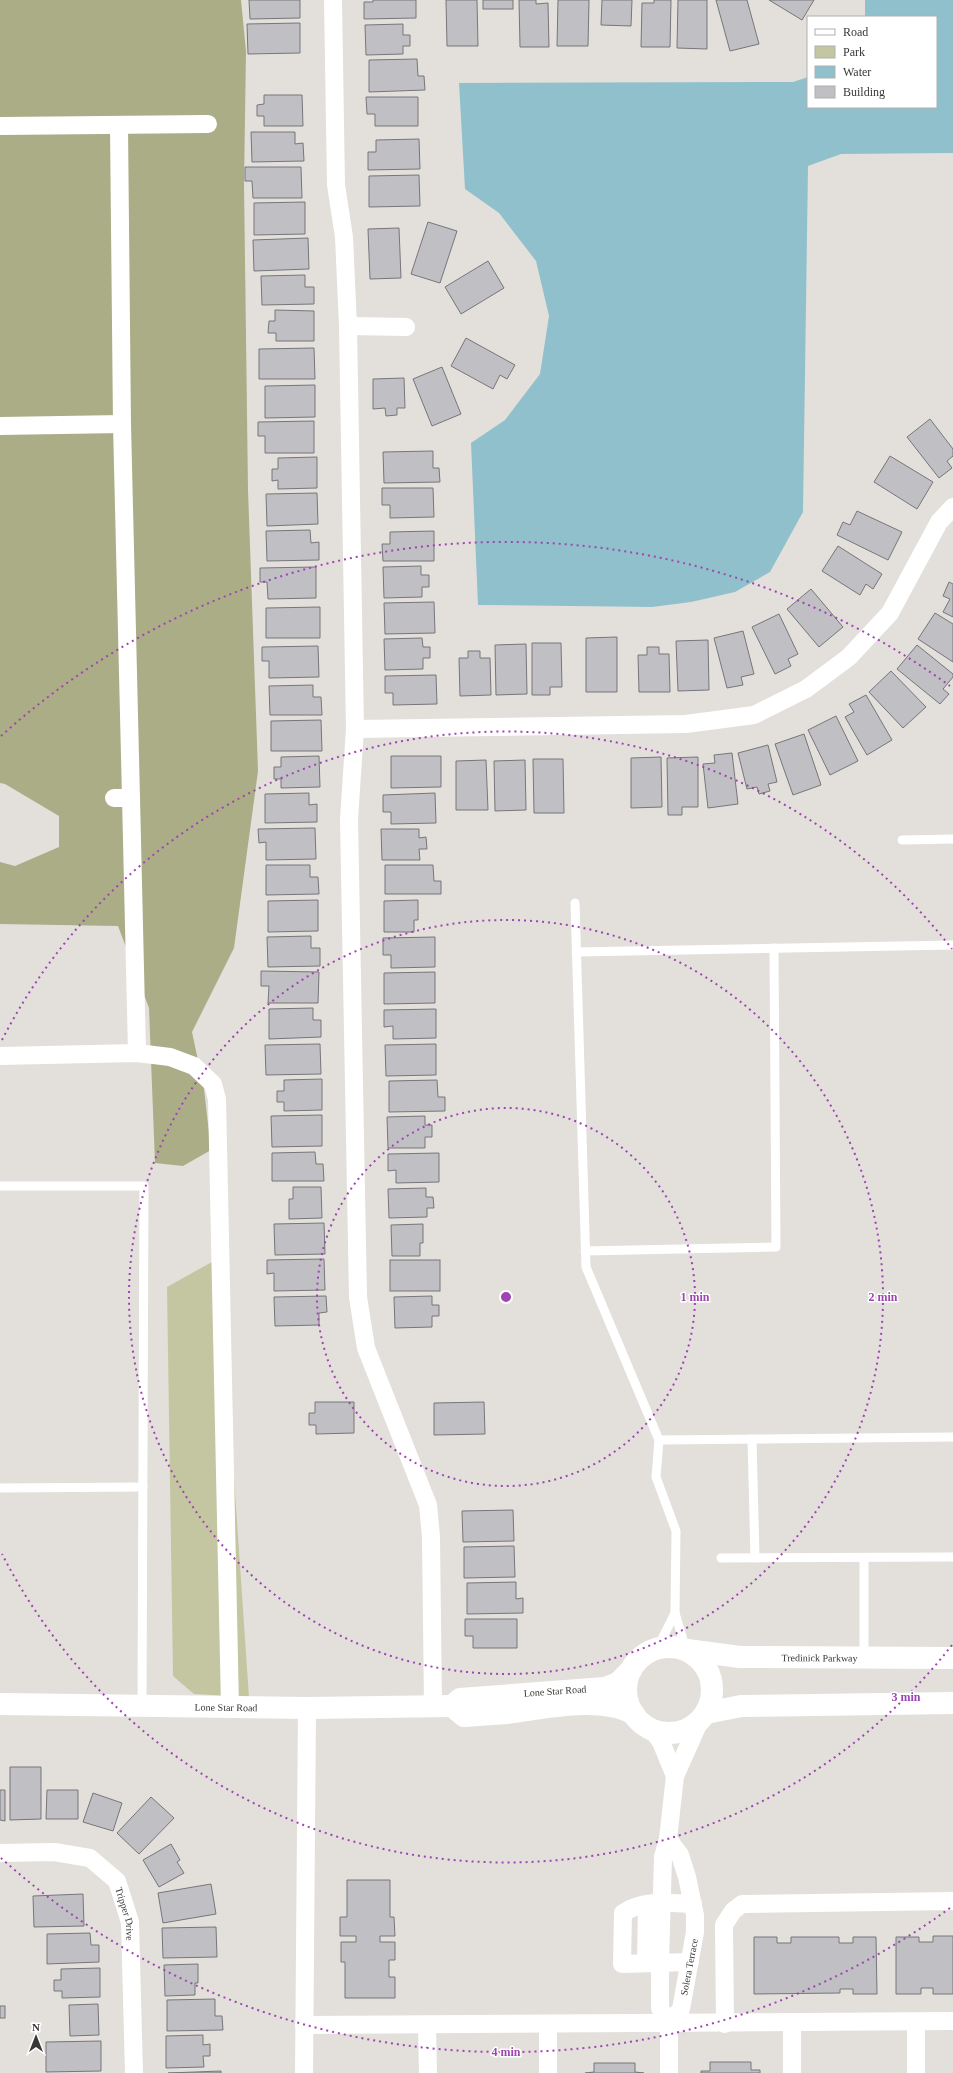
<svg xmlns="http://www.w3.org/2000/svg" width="953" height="2073" viewBox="0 0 953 2073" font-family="'Times New Roman',serif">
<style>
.green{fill:#c3c6a1}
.forest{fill:#aaad86}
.water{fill:#90c0cc}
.building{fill:#bfbfc4;stroke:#76767b}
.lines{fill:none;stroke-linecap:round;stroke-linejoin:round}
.service{stroke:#fff;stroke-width:9}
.minor{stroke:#fff;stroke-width:18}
.tertiary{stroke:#fff;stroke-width:22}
.ring{fill:none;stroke:#9e45b1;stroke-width:2;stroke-dasharray:2 4}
.labels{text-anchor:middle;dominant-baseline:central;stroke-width:3;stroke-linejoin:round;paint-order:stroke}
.street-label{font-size:10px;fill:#383735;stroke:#fff}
.centre{fill:#9e45b1;stroke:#fff;stroke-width:2}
.ring-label{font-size:12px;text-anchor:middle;font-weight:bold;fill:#9e45b1;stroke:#fff;stroke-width:3;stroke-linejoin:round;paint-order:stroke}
</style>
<rect width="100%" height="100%" fill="#e3e0db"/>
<polygon class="green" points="219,1258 249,1697 194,1694 173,1676 167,1287"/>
<polygon class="forest" points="0,0 241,0 246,51 244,183 248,490 258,771 234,948 192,1032 204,1089 211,1150 183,1166 155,1163 149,1008 118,926 0,924 0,862 15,866 59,847 59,816 5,784 0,783"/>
<polygon class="water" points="865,0 953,0 953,153 841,154 808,166 803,512 770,572 735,592 691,602 652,607 478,605 471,443 505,420 540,374 549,316 536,261 499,213 465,189 459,83 793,82 808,77 808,107 936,107 936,17 865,17"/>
<g class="building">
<polygon points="249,0 300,0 300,18 250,19"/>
<polygon points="373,0 416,0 416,18 364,19 364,2 373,2"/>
<polygon points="446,0 477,0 478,46 447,46"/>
<rect x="483" y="0" width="30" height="9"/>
<polygon points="519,0 536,0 536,4 548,3 549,47 520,47"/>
<polygon points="558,0 589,0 588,46 557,46"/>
<polygon points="602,0 632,0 631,26 601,25"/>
<polygon points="654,0 671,0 670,47 641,47 642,3 654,3"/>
<polygon points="678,0 707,0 707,49 677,48"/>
<polygon points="716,0 747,0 759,44 730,51"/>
<polygon points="769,0 814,0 802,20"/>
<polygon points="300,23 300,53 248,54 247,24"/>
<polygon points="403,24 403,35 410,35 410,46 403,46 403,54 366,55 365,25"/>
<polygon points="417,59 418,76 424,76 425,90 369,92 369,60"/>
<polygon points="264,95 302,95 303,126 264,126 264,116 257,116 257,105 264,104"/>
<polygon points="366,97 418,97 418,126 375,126 375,114 367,114"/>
<polygon points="251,132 295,132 295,144 303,143 304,161 252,162"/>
<polygon points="419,139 420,169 368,170 368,152 376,152 376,140"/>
<polygon points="245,167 301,167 302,198 253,198 252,181 245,181"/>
<polygon points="419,175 420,206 369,207 369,176"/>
<polygon points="305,202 305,234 254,235 254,203"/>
<polygon points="428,222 457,231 440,283 411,274"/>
<polygon points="399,228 401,278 370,279 368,229"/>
<polygon points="308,238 309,269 254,271 253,240"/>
<polygon points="488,261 504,288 461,314 445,287"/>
<polygon points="305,275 305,287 314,287 314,304 262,305 261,276"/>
<polygon points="275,310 314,311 314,341 276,341 276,333 268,333 269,321 275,321"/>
<polygon points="466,338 515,365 507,379 500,375 493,389 451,366"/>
<polygon points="314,348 315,379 259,379 259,349"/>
<polygon points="442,367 461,414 432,426 413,379"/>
<polygon points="404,378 405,408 397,408 397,415 386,416 385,408 373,409 373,379"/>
<polygon points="315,385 315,417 265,418 265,386"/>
<polygon points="930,419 953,449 953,456 947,461 952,468 939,478 907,437"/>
<polygon points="314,421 314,453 265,453 265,436 258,436 258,422"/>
<polygon points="433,451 433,468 439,468 440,482 384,483 383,452"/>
<polygon points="890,456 933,482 917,509 874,482"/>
<polygon points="317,457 317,488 278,489 278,480 272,481 272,469 278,469 278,458"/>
<polygon points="382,488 433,488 434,517 390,518 390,505 382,505"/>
<polygon points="317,493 318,524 267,526 266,494"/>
<polygon points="857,511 902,532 888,560 837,535 843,522 850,525"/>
<polygon points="310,530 311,543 319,542 319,560 267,561 266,531"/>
<polygon points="434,531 434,561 383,561 382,544 390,544 390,532"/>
<polygon points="838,546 882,574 873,589 866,584 860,595 822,571"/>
<polygon points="421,566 421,575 429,575 429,587 422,587 422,597 384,598 383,567"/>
<polygon points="316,567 316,598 268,599 267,582 260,582 260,568"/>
<polygon points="949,582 953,584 953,617 943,612 950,599 943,596"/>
<polygon points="811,589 843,627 819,647 787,609"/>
<polygon points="434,602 435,633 385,634 384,603"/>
<polygon points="320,607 320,638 266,638 266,608"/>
<polygon points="935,613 953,624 953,662 918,639"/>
<polygon points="779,614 798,654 788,659 791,666 775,674 752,627"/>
<polygon points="743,631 754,674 741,677 743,685 727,688 714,638"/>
<polygon points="617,637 617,692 586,692 586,638"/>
<polygon points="422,638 423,647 430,647 430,658 423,658 423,669 385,670 384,639"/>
<polygon points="708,640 709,690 678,691 676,641"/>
<polygon points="532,643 561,643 562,687 550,687 550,695 532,695"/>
<polygon points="526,644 527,694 496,695 495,645"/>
<polygon points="917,645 953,674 953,677 943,689 949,694 940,704 897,669"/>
<polygon points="318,646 319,677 269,678 269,661 262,661 262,647"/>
<polygon points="647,647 659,647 659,654 669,654 670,692 639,692 638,655 647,655"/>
<polygon points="468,651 480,651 480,658 490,658 491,695 460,696 459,658 468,658"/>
<polygon points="891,671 926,707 903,728 869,692"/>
<polygon points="436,675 437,704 393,705 393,693 385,693 385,676"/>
<polygon points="313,685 313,697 321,697 322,715 270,715 269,686"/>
<polygon points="866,695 892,740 867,755 845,717 854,712 849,704"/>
<polygon points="836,716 858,761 830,775 808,730"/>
<polygon points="321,720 322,751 271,751 271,721"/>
<polygon points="804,734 821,785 793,795 775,744"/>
<polygon points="768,745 777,782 768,784 770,791 759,794 757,787 747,789 738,753"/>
<polygon points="732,753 738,804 708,808 703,764 715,763 714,755"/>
<polygon points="319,756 320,787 281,788 281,779 274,779 274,767 281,767 281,757"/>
<polygon points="391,756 441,756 441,787 391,788"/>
<polygon points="661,757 662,807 631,808 631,758"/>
<polygon points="698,757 698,807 682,807 682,815 668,815 667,758"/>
<polygon points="533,759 563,759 564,813 534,813"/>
<polygon points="486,760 488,810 456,810 456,761"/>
<polygon points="525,760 526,810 495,811 494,761"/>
<polygon points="309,793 309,805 317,804 317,822 265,823 265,794"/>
<polygon points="435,793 436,823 391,824 391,812 383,812 383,795"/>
<polygon points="315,828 316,859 266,860 266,842 259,843 258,829"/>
<polygon points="381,829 419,829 419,838 426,837 427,849 419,849 420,860 382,860"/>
<polygon points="266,865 310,865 310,877 318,877 319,894 266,895"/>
<polygon points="385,865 433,865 434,881 441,881 441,894 385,894"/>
<polygon points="318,900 318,931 268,932 268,901"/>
<polygon points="418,900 418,920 414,920 414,932 384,932 384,901"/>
<polygon points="311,936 311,948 320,948 320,966 268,967 267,937"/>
<polygon points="435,937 435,967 391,968 391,955 383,955 383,938"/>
<polygon points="261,971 319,972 318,1003 268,1003 269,986 261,986"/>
<polygon points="435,972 435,1003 384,1004 384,973"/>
<polygon points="313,1008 313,1020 321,1020 321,1037 269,1039 269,1009"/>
<polygon points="436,1009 436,1038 393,1039 393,1026 384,1027 384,1010"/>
<polygon points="320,1044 321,1074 266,1075 265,1045"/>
<polygon points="436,1044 436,1075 386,1076 385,1045"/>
<polygon points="322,1079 322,1110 284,1111 284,1102 277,1102 277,1091 284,1091 284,1080"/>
<polygon points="437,1080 438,1097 445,1097 445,1111 389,1112 389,1081"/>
<polygon points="322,1115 322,1146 272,1147 271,1116"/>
<polygon points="425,1116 425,1125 432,1125 432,1137 425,1137 425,1148 388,1148 387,1117"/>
<polygon points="315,1152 316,1164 323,1164 324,1181 272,1181 272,1153"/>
<polygon points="439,1153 439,1182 396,1183 396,1170 388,1171 388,1154"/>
<polygon points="293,1187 321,1187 322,1218 289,1219 289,1199 293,1199"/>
<polygon points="426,1188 426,1197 433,1197 434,1208 427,1208 427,1217 389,1218 388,1189"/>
<polygon points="324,1223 325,1254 275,1255 274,1224"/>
<polygon points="423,1224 423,1243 420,1243 420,1256 392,1256 391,1225"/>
<polygon points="324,1259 325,1290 274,1291 274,1273 267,1274 267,1260"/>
<rect x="390" y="1260" width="50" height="31"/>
<polygon points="326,1296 327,1312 319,1313 319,1325 275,1326 274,1297"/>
<polygon points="432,1296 432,1305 439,1305 439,1316 432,1316 432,1327 395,1328 394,1297"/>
<polygon points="315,1402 354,1402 354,1433 316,1434 316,1425 309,1425 309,1413 315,1413"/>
<polygon points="484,1402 485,1434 434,1435 434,1403"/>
<polygon points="513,1510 514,1541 463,1542 462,1511"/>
<polygon points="514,1546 515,1577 464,1578 464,1547"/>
<polygon points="516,1582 516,1599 523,1598 523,1613 467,1614 467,1583"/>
<polygon points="465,1619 517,1619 517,1648 473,1648 473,1636 465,1636"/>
<polygon points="10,1767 41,1767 41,1819 10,1820"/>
<polygon points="0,1790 5,1790 5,1821 0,1820"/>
<polygon points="47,1790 78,1790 78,1819 46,1819"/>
<polygon points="93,1793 122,1803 113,1831 83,1822"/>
<polygon points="151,1797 174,1818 139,1854 117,1833"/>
<polygon points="171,1844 180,1860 177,1862 184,1873 159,1887 143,1860"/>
<polygon points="347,1880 390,1880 390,1917 394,1917 395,1936 380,1936 380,1942 395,1942 395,1960 389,1960 389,1977 395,1977 395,1998 345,1998 345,1962 341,1962 341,1942 356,1942 356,1936 340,1936 340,1917 347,1917"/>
<polygon points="211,1884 216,1914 163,1923 158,1893"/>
<polygon points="83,1894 84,1926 34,1927 33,1896"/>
<polygon points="216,1927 217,1957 163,1958 162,1928"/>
<polygon points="90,1933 91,1945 99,1945 99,1962 47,1964 47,1934"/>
<polygon points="933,1936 953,1936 953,1994 933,1994 933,1988 921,1988 921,1994 896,1994 896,1937 919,1937 919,1942 933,1942"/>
<polygon points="754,1937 777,1937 777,1943 791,1943 791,1937 839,1937 839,1943 853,1943 853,1937 876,1937 877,1994 853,1994 853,1989 840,1989 840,1993 754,1994"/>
<polygon points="198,1964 198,1983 195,1983 195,1995 165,1996 164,1965"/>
<polygon points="100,1968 100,1997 62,1998 62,1991 54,1991 54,1980 61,1980 61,1969"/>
<polygon points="215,1999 215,2016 222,2016 223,2030 167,2031 167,2000"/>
<polygon points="98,2004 99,2035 70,2036 69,2005"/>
<rect x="0" y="2006" width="5" height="12"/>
<polygon points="203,2035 203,2045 210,2044 210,2056 203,2056 204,2067 166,2068 166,2036"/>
<polygon points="101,2041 101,2071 46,2072 46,2042"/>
<polygon points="710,2062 751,2062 751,2070 760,2070 760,2073 701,2073 701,2071 710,2071"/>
<polygon points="594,2063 635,2063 635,2072 644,2073 585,2073 594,2072"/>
<polygon points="221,2071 221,2073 168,2073"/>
</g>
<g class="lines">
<g class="service">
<polyline points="902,840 953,839"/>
<polyline points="575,903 586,1267 659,1440 953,1437"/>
<polyline points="576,952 953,945"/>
<polyline points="0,1186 144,1186 142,1706"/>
<polyline points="585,1251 776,1247 774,948"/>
<polyline points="752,1439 755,1558"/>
<polyline points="659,1440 656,1477 676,1531 675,1613 686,1650"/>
<polyline points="0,1488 143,1487"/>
<polyline points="721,1558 953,1557"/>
<polyline points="864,1558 864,1658"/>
<polyline points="657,1649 675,1613"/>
</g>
<g class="minor">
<polyline points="333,0 336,185 344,237 348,326 355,729 349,819 358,1297 366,1348 428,1505 431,1537 433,1706"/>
<polyline points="0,126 208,124"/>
<polyline points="119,126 122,424 131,798"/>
<polyline points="348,326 406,327"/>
<polyline points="0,426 122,424"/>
<polyline points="355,729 686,724 754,715 806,689 849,657 890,613 939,522 953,507"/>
<polyline points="114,798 131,798 137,1053"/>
<polyline points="0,1056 137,1053 170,1057 194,1066 213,1084 217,1099 230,1707"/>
<polyline points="651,1728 661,1742 675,1776"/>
<polygon points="668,1839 680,1855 687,1877 695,1915 695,1932 681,2009 669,2024 660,2008 660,1963 663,1857"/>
<polyline points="668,1839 675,1776 701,1718"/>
<path id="s1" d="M 0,1853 L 54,1852 L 90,1858 L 117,1881 L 130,1922 L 134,2073"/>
<path d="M 690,1962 L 622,1964 L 623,1913 C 644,1899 669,1903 693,1904"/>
<polyline points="646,1963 647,1904"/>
<polyline points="792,2023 792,2073"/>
<polyline points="669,2024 669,2073"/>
<polyline points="725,2024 724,1925 733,1911 742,1904 953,1901"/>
<polyline points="304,2025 953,2021"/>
<polyline points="427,2025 428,2073"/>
<polyline points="548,2025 548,2073"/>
<polyline points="304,2073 307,1708"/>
<polyline points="916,2073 916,2022"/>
</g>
<g class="tertiary">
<circle cx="669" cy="1690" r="43"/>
<path id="s2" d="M 687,1650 L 740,1657 L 953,1658"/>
<path d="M 631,1670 L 618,1683 L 605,1688 L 460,1699 L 452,1706 L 464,1716 C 478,1715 493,1714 507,1713 C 545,1708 600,1695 634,1714"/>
<path id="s3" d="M 0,1704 L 307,1708 L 452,1706"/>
<polyline points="706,1713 741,1706 953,1703"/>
</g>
</g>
<g class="ring">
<circle cx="506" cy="1297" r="189"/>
<circle cx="506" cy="1297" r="377"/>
<path d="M952 1645A566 566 0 0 1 2 1554M2 1040A566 566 0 0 1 952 949"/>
<path d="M950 1908A755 755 0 0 1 1 1858M1 736A755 755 0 0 1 950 686"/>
</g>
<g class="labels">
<g class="street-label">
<text stroke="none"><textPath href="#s2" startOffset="133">Tredinick Parkway</textPath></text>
<text transform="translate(555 1691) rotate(-4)">Lone Star Road</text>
<text stroke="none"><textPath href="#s3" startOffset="226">Lone Star Road</textPath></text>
<text stroke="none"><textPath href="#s1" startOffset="160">Tripper Drive</textPath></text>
<text transform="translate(689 1967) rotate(-79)">Solera Terrace</text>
</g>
</g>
<circle cx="506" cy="1297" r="6" class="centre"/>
<g class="ring-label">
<text x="695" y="1301">1 min</text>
<text x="883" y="1301">2 min</text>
<text x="906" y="1701">3 min</text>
<text x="506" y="2056">4 min</text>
</g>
<rect x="807" y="16" width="130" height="92" fill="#ffffff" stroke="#afafae"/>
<rect x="815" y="29" width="20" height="6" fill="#ffffff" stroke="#afafae"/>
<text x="843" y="36" font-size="12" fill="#383735">Road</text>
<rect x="815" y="46" width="20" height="12" fill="#c3c6a1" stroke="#afafae"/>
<text x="843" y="56" font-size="12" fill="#383735">Park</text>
<rect x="815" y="66" width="20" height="12" fill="#90c0cc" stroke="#afafae"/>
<text x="843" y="76" font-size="12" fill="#383735">Water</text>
<rect x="815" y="86" width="20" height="12" fill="#bfbfc4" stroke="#afafae"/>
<text x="843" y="96" font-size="12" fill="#383735">Building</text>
<g transform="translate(36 2037)" stroke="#ffffff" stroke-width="3" paint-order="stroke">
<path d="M0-3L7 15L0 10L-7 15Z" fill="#383735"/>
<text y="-6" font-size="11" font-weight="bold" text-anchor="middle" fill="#383735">N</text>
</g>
</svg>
